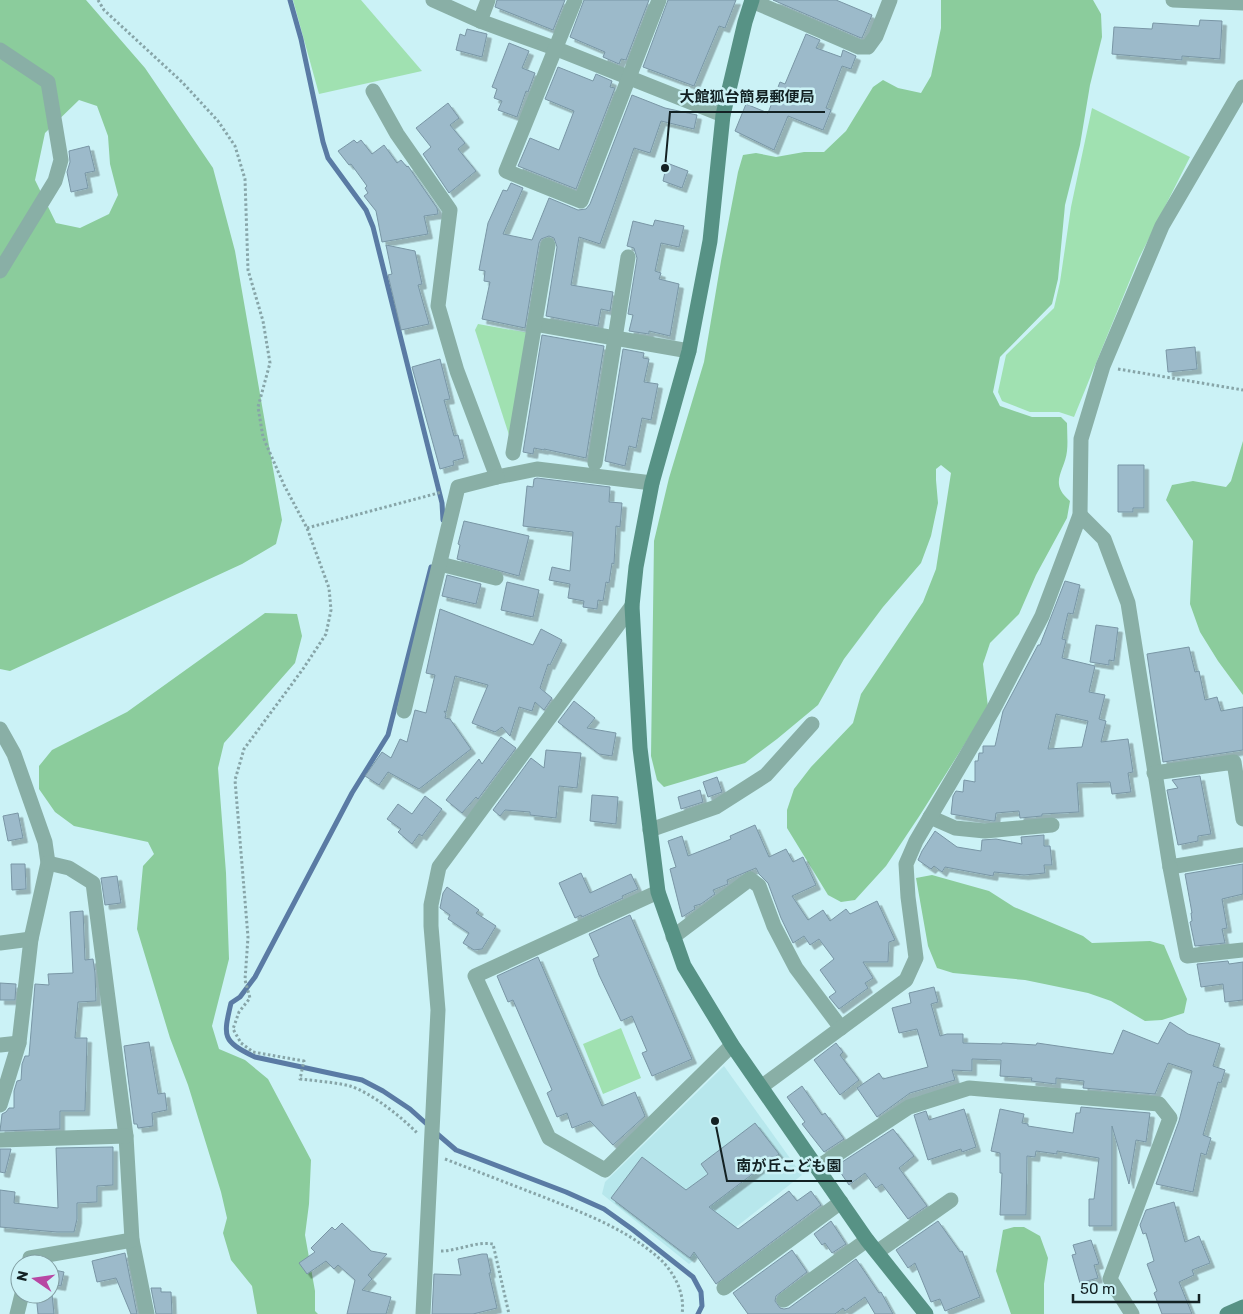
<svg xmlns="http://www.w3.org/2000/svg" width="1243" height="1314" viewBox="0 0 1243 1314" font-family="Rubik,'Noto Sans JP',sans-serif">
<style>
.built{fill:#b7e7ec}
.green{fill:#a0e1b1}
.forest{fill:#8bcc9c;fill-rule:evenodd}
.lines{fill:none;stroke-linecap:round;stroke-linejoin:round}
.stream{stroke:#5a7ba4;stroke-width:5}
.building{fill:#9cbaca;stroke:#7996a5;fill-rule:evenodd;filter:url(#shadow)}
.path{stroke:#87a5a8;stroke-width:3;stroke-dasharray:2.5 2.5;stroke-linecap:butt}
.street{stroke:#89afa6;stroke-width:15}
.secondary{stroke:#579285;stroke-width:15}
.leader{fill:none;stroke:#132123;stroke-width:2}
.callout-dot{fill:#132123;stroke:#cbf2f6;stroke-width:2}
.callout-label{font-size:15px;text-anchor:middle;font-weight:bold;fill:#132123;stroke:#cbf2f6;stroke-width:5;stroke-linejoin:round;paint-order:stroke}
</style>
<defs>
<filter id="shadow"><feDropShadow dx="4.5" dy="4.5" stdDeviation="0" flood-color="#0004"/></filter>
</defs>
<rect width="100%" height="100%" fill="#cbf2f6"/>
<polygon class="built" points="724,1066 802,1175 689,1264 602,1194 605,1182"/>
<g class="green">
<polygon points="293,0 361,0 422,71 319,94"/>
<polygon points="1092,108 1190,157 1139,258 1074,417 1059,412 1030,412 1002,401 998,392 1006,355 1054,308 1060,282 1071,207"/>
<polygon points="478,324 529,333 511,441 475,330"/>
<polygon points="621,1028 641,1078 603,1094 583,1044"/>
</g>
<g class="forest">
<path d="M 0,0 L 86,0 L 145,68 L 213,168 L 235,251 L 282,520 L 276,544 L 242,564 L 10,671 L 0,669 ZM 79,100 L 97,106 L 108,136 L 110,164 L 118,195 L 109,214 L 80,228 L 56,223 L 35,180 L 45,133 Z"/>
<path d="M 941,0 L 1093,0 L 1101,14 L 1102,37 L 1090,85 L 1080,145 L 1065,205 L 1058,279 L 1052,304 L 1000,357 L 993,392 L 1000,406 L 1032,417 L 1061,417 L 1067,423 C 1067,432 1068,442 1067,451 C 1065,471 1048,483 1070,501 L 1067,518 L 1036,575 L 1019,614 L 990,643 L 983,664 L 988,707 L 920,815 L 886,866 L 855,900 L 841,902 L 828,895 L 787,828 L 787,810 L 794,789 L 811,767 L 853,723 L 861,694 L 923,602 L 936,569 L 951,473 L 941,465 L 936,469 L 936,480 L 938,503 L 931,536 L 921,563 L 883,607 L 844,659 L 818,705 L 777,739 L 745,763 L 664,787 L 657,780 L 651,756 L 654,541 L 669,478 L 704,362 L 721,261 L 738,172 L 743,155 L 756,153 L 776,157 L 804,152 L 824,152 L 846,131 L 873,87 L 883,80 L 898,88 L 921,93 L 931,76 L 941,28 Z"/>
<polygon points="1243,441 1243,695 1218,661 1200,632 1190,604 1193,541 1166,500 1172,485 1193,481 1226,487 1231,481"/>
<polygon points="265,613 297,614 302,636 295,663 224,743 218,768 226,873 229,959 212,1026 219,1049 245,1060 268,1079 311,1160 309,1204 305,1235 315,1291 315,1311 318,1314 257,1314 252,1286 231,1260 223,1233 227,1218 221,1192 188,1085 170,1038 137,929 143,866 154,854 148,842 74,826 55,812 39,789 39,766 52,750 127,712"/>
<polygon points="932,875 989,891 1014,907 1083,936 1092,943 1150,941 1164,945 1187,999 1184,1013 1162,1020 1145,1021 1111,1001 1088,993 1025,980 953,973 937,968 928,946 916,878"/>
<polygon points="1014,1227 1024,1227 1040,1236 1048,1258 1044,1284 1044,1314 1011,1314 996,1271 1003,1230"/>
</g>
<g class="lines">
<g class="stream">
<polyline points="290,0 301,39 323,142 328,158 366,210 373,227 442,503 443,520"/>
<path d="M 429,1126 L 410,1109 L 383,1091 L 362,1080 L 255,1057 C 222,1041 223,1037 231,1003 L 240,997 L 255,977 L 352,793 L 388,735 L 431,567"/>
<polyline points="435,1132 456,1150 566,1192 604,1209 632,1229 693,1277 701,1292 702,1306 698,1314"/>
</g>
</g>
<g class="building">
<polygon points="497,0 565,0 553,30 495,7"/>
<polygon points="584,0 649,0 626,60 621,59 619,64 603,57 605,52 570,37"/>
<polygon points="668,0 736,0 725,28 719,26 694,86 643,67"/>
<polygon points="773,0 836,0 872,15 862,38 861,38"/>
<polygon points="1200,20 1222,21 1220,59 1182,56 1182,60 1112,54 1114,27 1152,29 1153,23 1199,26"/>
<polygon points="467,29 487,34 482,57 456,50 460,34 465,36"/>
<polygon points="806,34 820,40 816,48 841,57 843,50 856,56 851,69 842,66 826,108 831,110 823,130 788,116 774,150 735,131 746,104 768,113 780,82 785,84"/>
<polygon points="509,43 529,51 522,68 535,73 528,92 526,91 517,117 498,110 502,101 494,98 497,89 492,87"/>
<polygon points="558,67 593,81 596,74 612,81 610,87 615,88 576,189 518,166 530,138 559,150 574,111 545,99"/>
<polygon points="632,95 665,108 697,115 694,129 661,121 650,153 634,148 600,244 579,237 571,285 613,292 610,311 601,309 598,326 546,316 557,247 554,238 549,236 541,239 539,243 525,328 482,319 490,282 484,281 485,271 479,270 488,223 503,190 507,191 511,183 523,188 503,234 532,240 549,198 578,210 586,209 590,204"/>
<polygon points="448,103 459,118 450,125 465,143 458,149 476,171 449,193 423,154 431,147 416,128"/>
<polygon points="354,140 357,143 361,140 372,154 384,145 397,163 401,160 407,167 408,166 437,208 438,214 424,216 428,234 382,242 376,211 364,196 368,193 365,188 367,186 351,164 349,165 338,151"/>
<polygon points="89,146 95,171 85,173 88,188 71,192 67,172 70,162 69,151"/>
<polygon points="667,163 688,171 682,188 663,181"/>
<polygon points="655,220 684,226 679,247 661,243 655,271 661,273 659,279 679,284 670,336 649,331 649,334 629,331 633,315 628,314 637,258 634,248 627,246 633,221 653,226"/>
<polygon points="386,245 415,251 422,284 418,285 429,324 401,330 388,275 392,274"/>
<polygon points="542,335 604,346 586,458 544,449 544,450 534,448 533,454 523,452"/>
<polygon points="1195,347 1197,369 1168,372 1166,350"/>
<polygon points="623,349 644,353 643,358 649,359 644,382 658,384 651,420 642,418 636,448 629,446 625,466 605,461"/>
<polygon points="440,359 450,399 444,400 454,436 458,435 464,458 453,461 454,465 440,469 412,367"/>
<polygon points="1118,465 1144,465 1144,508 1133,508 1133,512 1118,512"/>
<polygon points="537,478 610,487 609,502 622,503 620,527 616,526 614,564 612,563 609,583 606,582 603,601 598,600 597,609 583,607 584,601 568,598 570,584 549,580 552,567 570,571 573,532 523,526 527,486 533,487 534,479"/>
<polygon points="464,521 529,536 519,576 457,559 460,545 458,544"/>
<polygon points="447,575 481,584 476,604 442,596"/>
<path d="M 1065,581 L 1080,585 L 1073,614 L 1068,613 L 1062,639 L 1066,640 L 1062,658 L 1095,666 L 1089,692 L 1105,695 L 1099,719 L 1106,721 L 1101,742 L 1128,739 L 1133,772 L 1128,773 L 1131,792 L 1112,794 L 1110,782 L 1077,783 L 1079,812 L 1042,814 L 1042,816 L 1020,818 L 1019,811 L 996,813 L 995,821 L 993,821 L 951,814 L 953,796 L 956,791 L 963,792 L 964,780 L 975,782 L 975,761 L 978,761 L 979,753 L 983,753 L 983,746 L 995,746 L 1003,711 L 1038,645 L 1040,645 ZM 1056,714 L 1088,721 L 1082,747 L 1048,749 Z"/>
<polygon points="507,582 539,590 533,617 501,610"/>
<polygon points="440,609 533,645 541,629 562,640 550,665 548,664 540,688 552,698 544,710 535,702 532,711 519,707 510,736 502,727 495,732 472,723 488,685 455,676 446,712 444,711 446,714 445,718 450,719 471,749 419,789 388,772 379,785 365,776 382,752 391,758 400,739 407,742 415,710 426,713 435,675 426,673"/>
<polygon points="1096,625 1118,628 1114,661 1109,660 1109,665 1090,662"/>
<polygon points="1189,647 1195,672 1199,671 1205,700 1217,697 1221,711 1243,707 1243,750 1163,762 1147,654"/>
<polygon points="574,701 595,718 587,728 616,733 612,756 599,754 558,722"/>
<polygon points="501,737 516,748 478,799 476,797 462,813 446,800 479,759 482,764"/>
<polygon points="546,750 581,753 577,788 559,786 556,818 530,815 530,812 505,810 500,816 493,810 531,758 544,768"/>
<polygon points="1200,776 1211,834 1198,836 1198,841 1178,845 1167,790 1178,788 1172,780"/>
<polygon points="717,777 722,792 708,797 703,782"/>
<polygon points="700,790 703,802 681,809 678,797"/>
<polygon points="592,795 618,797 616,824 590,821"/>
<polygon points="425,796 442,809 422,836 419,834 412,844 398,832 401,829 387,819 398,804 412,814"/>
<polygon points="18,813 23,838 8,841 3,816"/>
<polygon points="755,825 769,857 786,849 793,862 803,857 816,885 792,896 808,920 823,910 830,921 846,909 850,914 877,901 895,940 889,942 888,962 863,962 873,978 865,983 868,988 839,1009 829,997 836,992 820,970 834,959 819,939 810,945 804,936 793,943 781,918 768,883 759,874 756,868 727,880 728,884 713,890 715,894 701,904 694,906 695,909 682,917 670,869 676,867 668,841 682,836 688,856 731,839 730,836"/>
<polygon points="935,831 957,847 981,851 982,840 996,839 1022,844 1021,837 1044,835 1044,846 1050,846 1052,865 1044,865 1045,873 1024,875 994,872 993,876 945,867 942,872 934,866 931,869 918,860 922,851"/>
<polygon points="11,864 25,864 26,889 12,890"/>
<polygon points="1243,864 1243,894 1222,899 1227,928 1222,929 1225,943 1195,946 1190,922 1192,921 1191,913 1192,913 1185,874"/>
<polygon points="581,873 590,893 631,874 638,889 622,896 623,898 582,917 581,915 575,918 559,883"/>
<polygon points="117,876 121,903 105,905 101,878"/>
<polygon points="447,887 479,910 476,913 496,926 482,949 474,950 463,943 469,933 448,919 450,915 440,908 443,893"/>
<polygon points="83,911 85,960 93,959 95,973 96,1001 78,1002 75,1038 87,1038 85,1111 60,1111 60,1129 0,1131 2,1114 6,1112 9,1108 14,1108 14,1091 17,1081 21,1080 22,1064 25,1056 29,1056 35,984 49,985 48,974 73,973 70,912"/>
<polygon points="630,915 692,1059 652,1076 642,1053 647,1051 632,1016 621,1021 599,975 593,959 599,956 589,934"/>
<polygon points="538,957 602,1106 635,1092 645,1116 613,1145 590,1121 572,1128 567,1113 557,1117 547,1093 552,1090 513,1000 508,1002 497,976"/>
<polygon points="1228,961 1229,964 1243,962 1243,1000 1225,1002 1223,984 1201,987 1197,964"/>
<polygon points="0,983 16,984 15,1000 0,1000"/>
<polygon points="934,987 938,1002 931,1004 940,1036 947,1034 963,1034 963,1043 1002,1044 1002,1043 1036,1045 1037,1043 1113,1054 1123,1030 1158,1044 1170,1022 1188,1034 1220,1044 1213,1066 1225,1070 1221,1083 1218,1082 1203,1135 1211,1138 1206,1155 1201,1153 1193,1192 1156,1184 1179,1121 1192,1071 1168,1063 1155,1094 1083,1088 1084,1081 1056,1078 1056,1084 1031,1081 1032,1078 1000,1076 1001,1060 972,1059 972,1071 952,1070 955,1080 910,1093 877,1117 857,1088 879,1073 883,1079 928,1067 917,1029 899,1033 892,1008 911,1003 909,993"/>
<polygon points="149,1042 158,1094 165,1093 167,1110 152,1113 153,1126 138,1128 137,1124 134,1124 124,1046"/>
<polygon points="836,1043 843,1052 840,1055 859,1080 840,1095 814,1060"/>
<polygon points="802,1086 822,1115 825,1113 844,1139 824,1152 802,1124 805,1122 787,1097"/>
<polygon points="1081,1107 1150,1113 1146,1142 1136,1140 1129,1184 1112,1126 1112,1226 1089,1226 1089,1199 1094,1199 1099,1158 1057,1151 1057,1154 1036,1151 1035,1157 1027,1156 1026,1215 1000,1215 1002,1173 1000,1173 1000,1153 991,1151 1000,1109 1024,1114 1022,1123 1028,1124 1028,1126 1073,1133 1076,1113 1080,1113"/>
<polygon points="964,1109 976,1147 962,1152 961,1149 928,1160 914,1115 926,1111 929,1120"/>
<polygon points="755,1123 779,1154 709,1207 738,1229 789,1191 797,1201 811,1191 821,1205 716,1284 694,1252 690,1258 611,1198 642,1157 686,1190 708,1174 701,1164"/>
<polygon points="893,1129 914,1156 899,1168 927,1206 908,1219 882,1184 876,1188 865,1173 849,1185 836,1166"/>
<polygon points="113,1147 113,1185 97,1186 97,1202 77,1203 77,1219 74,1232 57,1232 0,1227 0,1190 15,1192 14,1203 58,1208 56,1148"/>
<polygon points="0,1149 11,1149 5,1173 0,1172"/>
<polygon points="1174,1202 1185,1242 1199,1236 1210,1263 1192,1270 1194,1275 1179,1282 1192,1314 1162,1314 1154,1293 1157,1291 1147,1264 1154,1261 1146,1233 1143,1234 1140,1225 1146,1210"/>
<polygon points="831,1221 846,1244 832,1253 825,1243 822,1245 814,1234"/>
<polygon points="938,1221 960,1252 962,1251 980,1297 945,1311 940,1299 931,1302 915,1263 908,1268 896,1250"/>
<polygon points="342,1223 371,1251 387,1254 368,1275 372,1279 362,1290 391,1297 386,1314 347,1314 355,1280 338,1265 334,1269 326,1261 307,1274 299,1263 315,1252 311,1248 332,1227 335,1230"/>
<polygon points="1091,1240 1099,1264 1094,1265 1098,1278 1080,1283 1072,1255 1076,1254 1073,1245"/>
<polygon points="792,1250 807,1272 776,1296 775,1301 780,1308 784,1309 789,1308 856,1259 879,1293 881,1292 893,1314 875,1314 865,1297 845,1311 843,1308 835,1314 748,1314 733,1293"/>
<polygon points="125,1253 137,1314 131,1314 116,1278 97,1282 92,1261"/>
<polygon points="482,1254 487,1254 491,1273 489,1273 497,1308 473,1314 432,1314 434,1274 461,1275 458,1259"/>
<polygon points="50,1269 64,1272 61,1286 50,1284"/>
<polygon points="151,1288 161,1288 161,1292 171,1292 172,1314 156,1314"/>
<polygon points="36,1294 52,1294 54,1314 38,1314"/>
</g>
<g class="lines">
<g class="path">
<path d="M 98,0 L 104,10 L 182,82 L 218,121 L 235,146 L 245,179 L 248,270 L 263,321 L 270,363 L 258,407 L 263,437 L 284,485 L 307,528 L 329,588 L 331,610 L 326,634 L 303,669 L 244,749 L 235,780 L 248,937 L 245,980 L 250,998 L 239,1012 L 233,1029 L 241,1043 L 253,1052 L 304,1061 L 300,1079 C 316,1081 334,1082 350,1086 C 370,1092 403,1118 417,1133"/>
<polyline points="1118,369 1243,390"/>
<polyline points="307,528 442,492"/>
<path d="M 445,1159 C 479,1172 512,1185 546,1198 C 586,1214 631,1231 663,1262 C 676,1276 685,1295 682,1314"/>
<path d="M 441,1251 C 458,1251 476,1241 493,1244 L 509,1314"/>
</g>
<g class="street">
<polyline points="433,0 480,21 557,49 723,115"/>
<polyline points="575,0 506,171 581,201 659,0"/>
<polyline points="1173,0 1243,3"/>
<polyline points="752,1 859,47 868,47 876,36 890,0"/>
<polyline points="480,21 488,0"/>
<polyline points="0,50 48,82 61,160 55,181 0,271"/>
<polyline points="373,91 397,134 450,210 438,306 457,371 497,477 537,469 652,483"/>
<polyline points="535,324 689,351"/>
<polyline points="513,453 548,245"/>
<polyline points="595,463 628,257"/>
<polyline points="1080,515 1104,539 1128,603 1170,867 1243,855"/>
<polyline points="440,564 496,578"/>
<polyline points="404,711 458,487 497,477"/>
<polyline points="0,729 14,754 45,842 48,863 31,939 19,1043 0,1105"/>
<polyline points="1154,773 1234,762 1243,819"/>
<polyline points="930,817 955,828 985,831 1052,825"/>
<polyline points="650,830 716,807 766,775 812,724"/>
<polyline points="48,863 69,868 93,883 126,1136 132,1240 147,1314"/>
<polyline points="1170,867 1187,956 1243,950"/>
<polyline points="658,892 475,976 549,1138 605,1170 732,1045"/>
<polyline points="673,937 750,879 759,886 774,926 796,968 841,1028"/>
<polyline points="0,943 31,939"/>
<polyline points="0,1045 19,1043"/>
<polyline points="761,1087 906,980 916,958 908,897 906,864 916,841 993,710 1042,616 1080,515 1081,439 1103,366 1162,226 1243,87"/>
<polyline points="0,1140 126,1136"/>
<polyline points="818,1167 909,1107 969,1088 1159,1104 1170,1118 1110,1279 1132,1314"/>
<polyline points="877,1252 951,1200"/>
<polyline points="29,1264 30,1258 132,1240"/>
<polyline points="724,1288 841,1202"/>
<polyline points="784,1300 867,1240"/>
<polyline points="17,1314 22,1294"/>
<polyline points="423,1314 438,1010 431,926 431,905 439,867 632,606"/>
</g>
<g class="secondary">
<polyline points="752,0 745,22 723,115 710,241 689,351 652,483 636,567 632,606 640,748 658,892 684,966 732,1045 867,1240 926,1314"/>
<polyline points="1227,1314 1243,1307"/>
</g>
</g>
<path class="leader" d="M665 168L670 112H825M715 1121L727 1181H852"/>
<g class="callout-dot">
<circle cx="665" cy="168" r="5"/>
<circle cx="715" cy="1121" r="5"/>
</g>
<g class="callout-label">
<text x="747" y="102">大館狐台簡易郵便局</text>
<text x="789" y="1171">南が丘こども園</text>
</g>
<g transform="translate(35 1279) rotate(283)"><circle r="24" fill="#cbf2f6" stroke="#819ea2"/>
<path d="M0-4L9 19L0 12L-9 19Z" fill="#b847a3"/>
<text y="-8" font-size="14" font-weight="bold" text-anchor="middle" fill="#132123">N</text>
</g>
<path d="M1073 1294v8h126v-8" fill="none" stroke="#132123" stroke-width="2.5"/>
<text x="1080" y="1294" font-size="15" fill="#132123" stroke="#cbf2f6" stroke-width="4" paint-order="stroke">50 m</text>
</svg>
